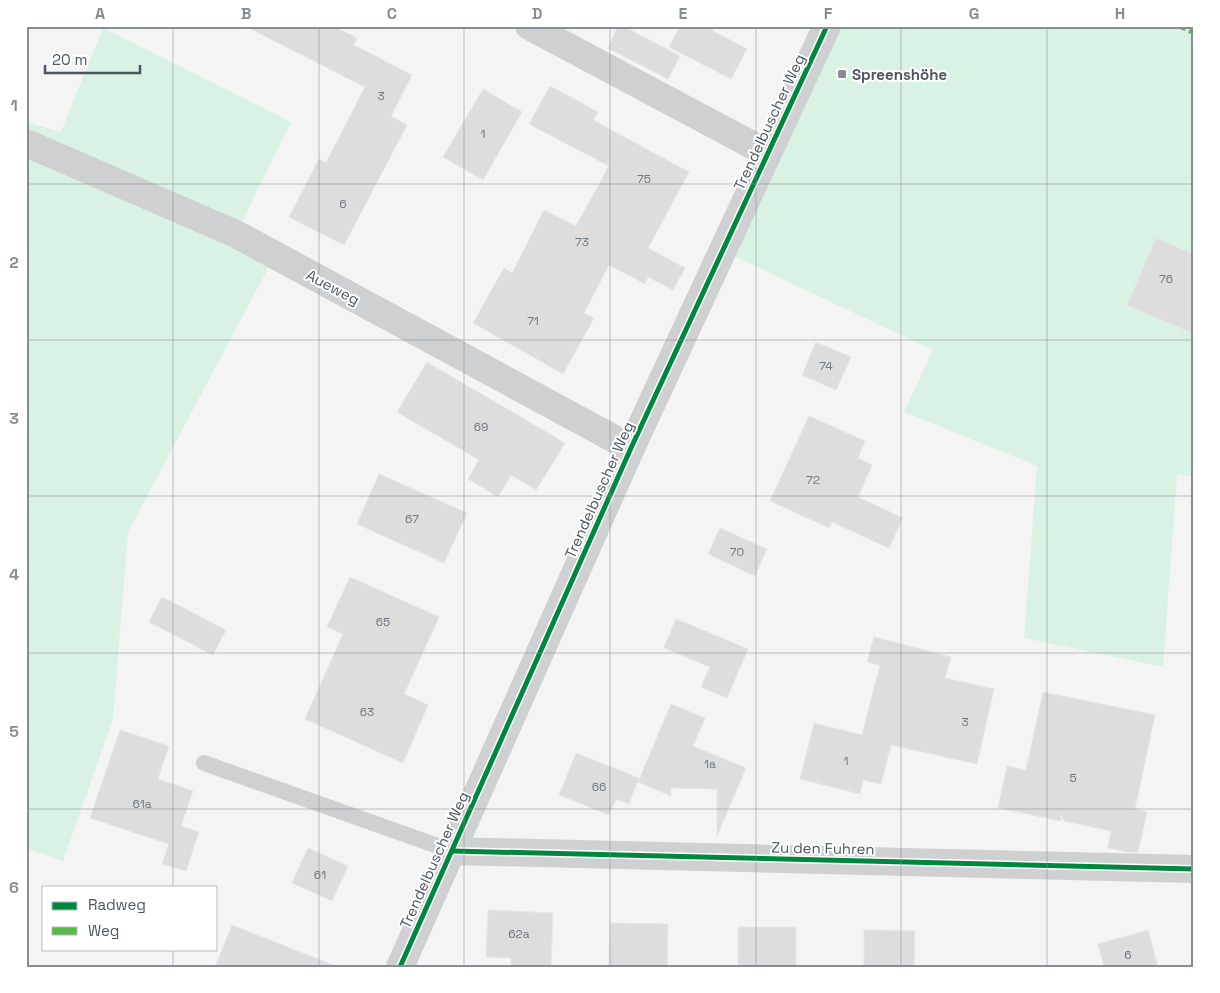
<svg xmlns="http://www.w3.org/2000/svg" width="1220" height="993" viewBox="0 0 1220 993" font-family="'Space Grotesk',sans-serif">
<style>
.green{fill:#d9f2e3}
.building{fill:#ddddde;stroke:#e5e6e7}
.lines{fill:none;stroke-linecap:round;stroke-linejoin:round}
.service{stroke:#ced0d2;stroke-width:16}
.minor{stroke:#ced0d2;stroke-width:28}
.quiet{stroke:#58b947;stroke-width:4;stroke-dasharray:8 4;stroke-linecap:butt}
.cycleway-casing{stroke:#fff;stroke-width:8}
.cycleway{stroke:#00873e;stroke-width:5}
.grid{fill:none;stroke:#868d94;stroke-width:1;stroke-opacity:0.55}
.poi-dot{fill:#868d94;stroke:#fff;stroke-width:2}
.labels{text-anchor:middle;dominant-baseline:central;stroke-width:4;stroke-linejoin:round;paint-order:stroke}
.number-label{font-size:12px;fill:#707881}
.poi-label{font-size:15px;font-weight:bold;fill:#4a5661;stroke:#fff;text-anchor:start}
.street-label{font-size:15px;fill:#4a5661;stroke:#fff}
.neatline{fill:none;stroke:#868d94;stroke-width:2}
.grid-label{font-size:16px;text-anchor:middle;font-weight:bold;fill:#868d94}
</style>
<rect width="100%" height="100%" fill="#f4f4f4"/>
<g class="green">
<polygon points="825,26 1194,26 1194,476 1177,475 1163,667 1024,638 1037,466 904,412 933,350 723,251"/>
<polygon points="103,28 291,122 236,234 273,259 128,532 113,719 63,861 26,848 26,122 61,132"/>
</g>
<g class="building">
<polygon points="245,26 332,26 357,38 354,45 412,75 391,116 407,125 344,245 289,217 319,159 326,163 365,87"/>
<polygon points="618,26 623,26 680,56 668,79 608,48"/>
<polygon points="680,26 704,26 747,49 731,79 669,47"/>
<polygon points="550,86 598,112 593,120 689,172 648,248 685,268 673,290 648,277 645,284 609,265 584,313 594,318 563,374 473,323 504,268 512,273 544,210 576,226 609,166 529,124"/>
<polygon points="483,89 522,112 483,180 443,157"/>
<polygon points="1156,238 1194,254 1194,334 1127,305"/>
<polygon points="816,342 851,357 836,390 802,375"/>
<polygon points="427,362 565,443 536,490 511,475 498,497 468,479 479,460 397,412"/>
<polygon points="809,416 865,441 858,458 872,465 858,497 903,518 889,548 832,522 829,528 770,501"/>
<polygon points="379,474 467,513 444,563 357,524"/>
<polygon points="720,528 767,549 755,576 708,554"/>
<polygon points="350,577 439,617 404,694 428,705 403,763 305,719 343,634 327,627"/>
<polygon points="162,597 226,630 213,655 149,622"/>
<polygon points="676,619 748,649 727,698 701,687 710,667 664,648"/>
<polygon points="874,637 951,657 945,678 994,689 977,764 891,745 881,784 863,780 860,794 800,779 814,723 862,735 880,665 867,662"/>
<polygon points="1043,692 1155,715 1135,809 1147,812 1138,852 1128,852 1108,848 1111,831 1064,821 1061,813 1061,821 998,808 1007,766 1026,770"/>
<polygon points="671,704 705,718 693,746 746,768 717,836 717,789 671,788 671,796 638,782"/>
<polygon points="120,730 169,746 158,779 193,791 181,826 199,832 186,871 162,864 169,844 90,818"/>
<polygon points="576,753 639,778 629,804 616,799 609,815 559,795"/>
<polygon points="308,848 348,866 332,901 292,883"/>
<polygon points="488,910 553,913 551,967 511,967 511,958 486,957"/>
<polygon points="610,923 668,924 667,967 609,967"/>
<polygon points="232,925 333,965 333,967 215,967"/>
<rect x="738" y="927" width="58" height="40"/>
<polygon points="864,930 915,931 914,967 864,967"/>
<polygon points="1148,930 1158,967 1104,967 1098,944"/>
</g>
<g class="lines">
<polyline class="service" points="204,763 452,851"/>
<g class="minor">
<polyline points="529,26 767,153"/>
<polyline points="26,143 236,234 631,448"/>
<polyline points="452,851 1194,869"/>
<polyline points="400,967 631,448 827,26"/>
</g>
<polyline class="quiet" points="1178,26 1194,33"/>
<defs>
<g id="cycleway">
<polyline points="452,851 1194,869"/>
<polyline points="400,967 631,448 827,26"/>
</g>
</defs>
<use href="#cycleway" class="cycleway-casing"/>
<use href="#cycleway" class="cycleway"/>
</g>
<path class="grid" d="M 173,26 L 173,887M 319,26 L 319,967M 464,26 L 464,967M 610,26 L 610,967M 756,26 L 756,967M 901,26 L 901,967M 1047,26 L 1047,967M 26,184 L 1194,184M 26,340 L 1194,340M 26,496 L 1194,496M 26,653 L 1194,653M 26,809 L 1194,809M 173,949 L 173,967"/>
<rect class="poi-dot" x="837" y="69" width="10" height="10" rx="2.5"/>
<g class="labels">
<g class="number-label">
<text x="381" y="96">3</text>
<text x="483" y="134">1</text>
<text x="644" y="179">75</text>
<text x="343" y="204">6</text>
<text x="582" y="242">73</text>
<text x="1166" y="279">76</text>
<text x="533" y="321">71</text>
<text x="826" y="366">74</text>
<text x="481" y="427">69</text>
<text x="813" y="480">72</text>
<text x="412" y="519">67</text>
<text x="737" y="552">70</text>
<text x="383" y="622">65</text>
<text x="367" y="712">63</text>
<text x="965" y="722">3</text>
<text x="846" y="761">1</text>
<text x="710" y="764">1a</text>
<text x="1073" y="778">5</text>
<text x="599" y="787">66</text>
<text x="142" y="804">61a</text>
<text x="320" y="875">61</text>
<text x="519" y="934">62a</text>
<text x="1128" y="955">6</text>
</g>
<g class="poi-label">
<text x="852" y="74">Spreenshöhe</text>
</g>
<g class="street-label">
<text transform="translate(769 122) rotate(-65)">Trendelbuscher Weg</text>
<text transform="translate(333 287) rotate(28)">Aueweg</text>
<text transform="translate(599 490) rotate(-66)">Trendelbuscher Weg</text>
<text transform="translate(823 848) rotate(1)">Zu den Fuhren</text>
<text transform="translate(434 860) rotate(-66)">Trendelbuscher Weg</text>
</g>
</g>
<rect width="1220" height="993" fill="none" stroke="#ffffff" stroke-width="55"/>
<rect x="42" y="886" width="175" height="65" fill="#ffffff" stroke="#b7bbc0"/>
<rect x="52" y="902" width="25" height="8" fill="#00873e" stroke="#b7bbc0"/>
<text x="88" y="910" font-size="15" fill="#4a5661">Radweg</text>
<rect x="52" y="927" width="25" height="8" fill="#58b947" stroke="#b7bbc0"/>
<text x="88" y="936" font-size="15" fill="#4a5661">Weg</text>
<path d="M45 65v8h95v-8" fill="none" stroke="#4a5661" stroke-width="2.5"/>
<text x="52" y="65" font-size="15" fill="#4a5661" stroke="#ffffff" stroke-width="4" paint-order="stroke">20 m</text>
<rect x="28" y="28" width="1164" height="938" class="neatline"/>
<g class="grid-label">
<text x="100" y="19">A</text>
<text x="246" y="19">B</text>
<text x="392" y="19">C</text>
<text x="537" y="19">D</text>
<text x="683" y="19">E</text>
<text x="828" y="19">F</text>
<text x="974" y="19">G</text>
<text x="1120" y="19">H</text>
<text x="14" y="111">1</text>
<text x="14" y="268">2</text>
<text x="14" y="424">3</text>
<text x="14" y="580">4</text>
<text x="14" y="737">5</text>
<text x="14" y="893">6</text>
</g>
</svg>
